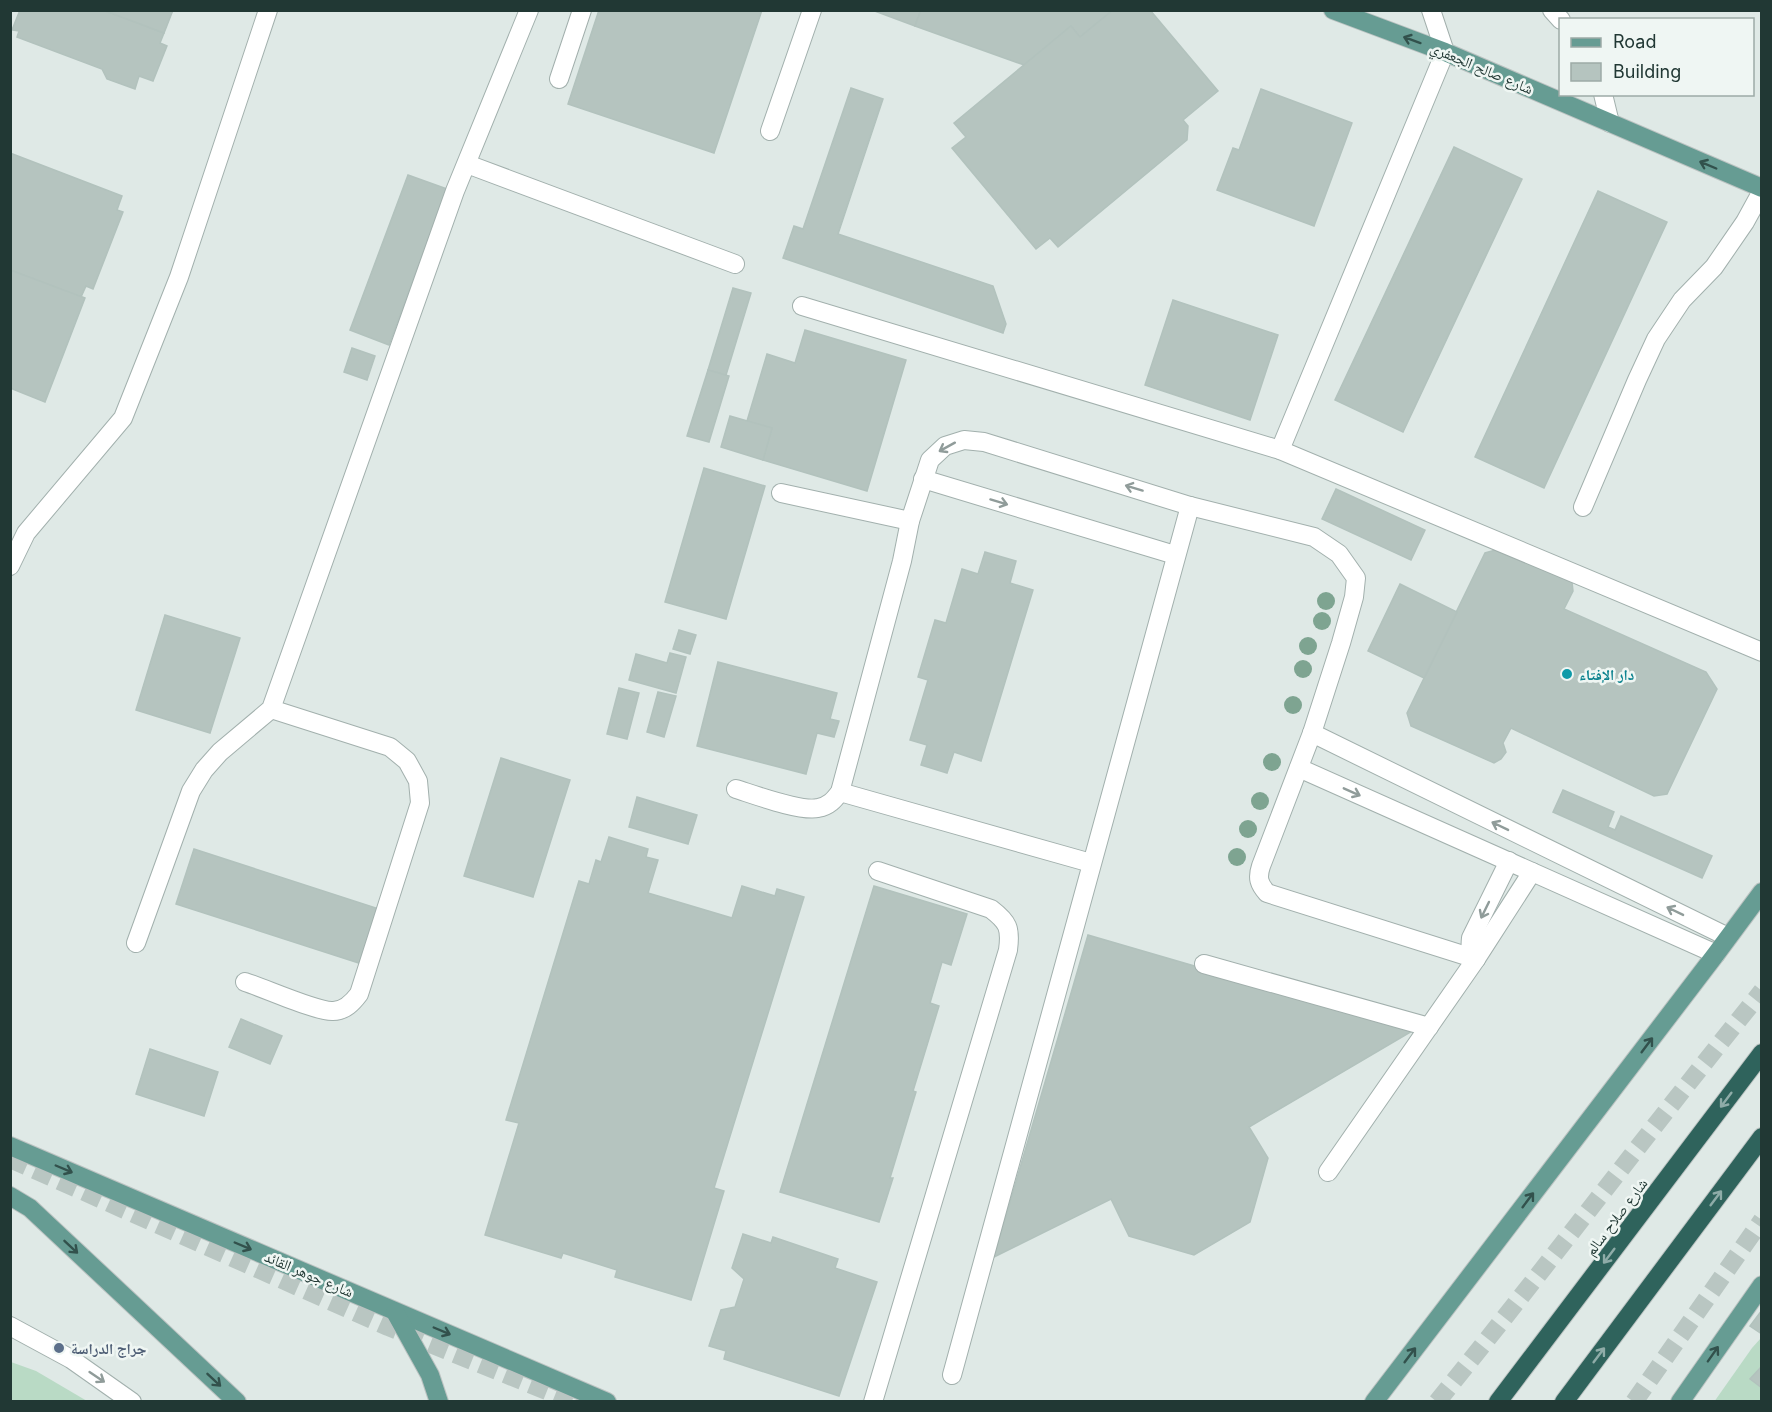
<svg xmlns="http://www.w3.org/2000/svg" width="1772" height="1412" viewBox="0 0 1772 1412" font-family="Inter,'Noto Naskh Arabic',sans-serif">
<style>
.green{fill:#b9dac5}
.building{fill:#b5c4bf;stroke:#b2c2bd;stroke-width:1.5}
.lines{fill:none;stroke-linecap:round;stroke-linejoin:round}
.major-tunnel{stroke:#b9c6c2;stroke-width:18;stroke-dasharray:18 9;stroke-linecap:butt}
.minor-casing{stroke:#a2b0ad;stroke-width:20}
.major-casing{stroke:#bcc3c2;stroke-width:20}
.highway-casing{stroke:#bcc3c2;stroke-width:20}
.minor{stroke:#fff;stroke-width:18}
.major{stroke:#669c93;stroke-width:18}
.highway{stroke:#2f635c;stroke-width:18}
.tree{fill:#7ea491}
.oneway{stroke:#32514c}
.oneway2{stroke:#909c9a}
.oneway3{stroke:#8faca8}
.culture-dot{fill:#0f9aa8;stroke:#eff6f3;stroke-width:2}
.service-dot{fill:#5c6f8a;stroke:#eff6f3;stroke-width:2}
.labels{text-anchor:middle;dominant-baseline:central;stroke-width:5;stroke-linejoin:round;paint-order:stroke}
.street-label{font-size:15px;fill:#213834;stroke:#eff6f3}
.culture-label{font-size:15px;font-weight:bold;fill:#0d838f;stroke:#eff6f3;text-anchor:start}
.service-label{font-size:15px;font-weight:bold;fill:#4e5e75;stroke:#eff6f3;text-anchor:start}
</style>
<rect width="100%" height="100%" fill="#dfe9e6"/>
<g class="green">
<polygon points="1761,1338 1761,1401 1714,1402 1752,1348"/>
<polygon points="11,1362 36,1371 87,1401 11,1401"/>
</g>
<g class="building">
<polygon points="20,10 103,10 164,33 160,43 167,46 153,81 139,76 135,89 107,79 102,69 17,37 19,31 12,30"/>
<polygon points="103,10 173,10 164,33"/>
<polygon points="599,10 762,10 714,153 568,104"/>
<polygon points="872,10 921,10 915,26"/>
<polygon points="921,10 1113,10 1080,37 1071,26 1024,65 915,26"/>
<polygon points="1113,10 1150,10 1218,91 1183,120 1188,126 1187,140 1058,247 1050,238 1036,249 952,148 966,137 954,123 1071,26 1080,37"/>
<polygon points="851,88 883,99 838,234 993,286 1006,324 1003,333 783,258 794,226 803,229"/>
<polygon points="1261,89 1352,123 1314,226 1217,190 1233,148 1239,150"/>
<polygon points="1454,147 1522,179 1403,432 1335,400"/>
<polygon points="10,153 122,196 117,210 123,212 93,289 86,286 81,297 10,270"/>
<polygon points="408,175 447,189 389,345 350,330"/>
<polygon points="1598,191 1667,222 1544,488 1475,457"/>
<polygon points="10,270 85,298 45,402 10,388"/>
<polygon points="733,288 751,293 726,375 708,370"/>
<polygon points="1173,300 1278,335 1250,420 1145,385"/>
<polygon points="805,330 906,360 867,491 763,460 772,428 747,421 767,354 795,363"/>
<polygon points="352,348 375,356 367,380 344,372"/>
<polygon points="708,370 729,376 709,442 687,436"/>
<polygon points="730,416 772,428 763,460 721,447"/>
<polygon points="704,468 765,486 726,619 665,602"/>
<polygon points="1336,489 1425,530 1411,560 1322,519"/>
<polygon points="1499,549 1572,582 1573,591 1564,609 1706,672 1717,689 1667,794 1654,796 1511,728 1503,743 1506,752 1501,759 1494,763 1411,726 1407,713 1485,553"/>
<polygon points="985,552 1016,561 1010,583 1033,590 981,761 954,752 947,773 921,765 927,745 910,740 928,680 918,677 935,620 946,623 962,569 978,574"/>
<polygon points="1400,584 1457,612 1424,678 1368,651"/>
<polygon points="165,615 240,638 210,733 136,710"/>
<polygon points="679,630 696,635 690,654 673,649"/>
<polygon points="670,653 686,657 676,693 629,680 636,654 667,663"/>
<polygon points="718,662 837,693 830,719 839,721 834,737 817,733 806,774 697,746"/>
<polygon points="619,688 639,693 627,739 607,734"/>
<polygon points="658,692 676,696 664,737 647,732"/>
<polygon points="501,758 570,780 533,897 464,876"/>
<polygon points="1563,790 1614,812 1608,827 1615,830 1621,816 1712,856 1702,878 1553,812"/>
<polygon points="637,797 697,815 688,844 629,827"/>
<polygon points="609,837 648,849 646,857 658,860 648,893 732,918 742,886 775,896 777,889 804,897 714,1188 724,1191 691,1300 615,1277 617,1270 563,1253 561,1258 485,1235 519,1123 506,1120 579,881 589,884 596,860 601,862"/>
<polygon points="194,849 385,911 368,966 176,904"/>
<polygon points="874,886 967,914 951,965 942,962 930,1003 939,1006 913,1091 916,1092 890,1178 893,1178 879,1222 780,1192"/>
<polygon points="1088,935 1414,1030 1249,1127 1268,1158 1250,1222 1194,1255 1129,1236 1111,1199 994,1257"/>
<polygon points="241,1019 282,1036 270,1064 229,1047"/>
<polygon points="150,1049 218,1072 204,1116 136,1094"/>
<polygon points="743,1234 771,1243 773,1237 838,1259 835,1268 877,1282 839,1396 724,1359 726,1351 709,1346 721,1310 735,1307 744,1279 732,1268"/>
<polygon points="1762,1310 1762,1334 1750,1326"/>
<polygon points="1762,1366 1762,1388 1750,1379"/>
</g>
<g class="lines">
<g class="major-tunnel">
<polyline points="10,1159 388,1327 574,1402"/>
<path d="M 1437,1402 C 1547,1266 1652,1127 1762,991"/>
<polyline points="1634,1402 1762,1220"/>
</g>
<defs>
<g id="minor">
<polyline points="1552,10 1561,20"/>
<polyline points="559,79 582,10"/>
<polyline points="1603,94 1610,123"/>
<polyline points="770,131 812,10"/>
<polyline points="467,164 735,264"/>
<polyline points="802,306 1280,450 1762,652"/>
<polyline points="1280,450 1445,52 1431,10"/>
<polyline points="923,479 1175,555"/>
<polyline points="781,493 910,521"/>
<polyline points="1583,507 1637,380 1656,339 1682,300 1714,267 1745,222 1762,191"/>
<polyline points="10,566 26,533 123,418 179,277 268,10"/>
<polyline points="1312,733 1728,937"/>
<polyline points="1299,768 1716,954"/>
<path d="M 736,789 C 755,795 801,812 818,808 C 829,806 834,800 840,792 L 902,561 L 910,521 L 930,460 L 945,446 L 964,440 L 984,442 L 1190,506 L 1314,537 L 1339,554 L 1356,578 L 1354,597 L 1341,643 L 1312,733 L 1261,866 C 1257,878 1259,884 1267,893 L 1476,959"/>
<polyline points="840,792 1091,863"/>
<polyline points="136,943 191,791 204,770 220,752 271,709 455,191 529,10"/>
<path d="M 1476,959 C 1470,952 1470,947 1471,938 L 1509,861"/>
<polyline points="1204,964 1429,1027"/>
<path d="M 245,982 C 264,988 317,1012 333,1011 C 345,1011 353,1002 359,994 L 420,803 L 418,781 L 407,761 L 390,747 L 271,709"/>
<polyline points="1328,1172 1476,959 1532,872"/>
<polyline points="10,1326 71,1359 132,1402"/>
<polyline points="952,1375 1190,506"/>
<path d="M 873,1402 L 1008,950 C 1011,928 1008,922 991,909 L 878,871"/>
</g>
<g id="major">
<polyline points="1333,10 1445,52 1762,188"/>
<polyline points="10,1146 607,1402"/>
<polyline points="10,1196 30,1208 237,1402"/>
<polyline points="395,1312 430,1375 439,1402"/>
<polyline points="1374,1402 1716,954 1762,892"/>
<polyline points="1680,1402 1762,1285"/>
</g>
<g id="highway">
<polyline points="1498,1402 1762,1053"/>
<polyline points="1564,1402 1762,1137"/>
</g>
</defs>
<use href="#minor" class="minor-casing"/>
<use href="#major" class="major-casing"/>
<use href="#highway" class="highway-casing"/>
<use href="#minor" class="minor"/>
<use href="#major" class="major"/>
<use href="#highway" class="highway"/>
</g>
<g class="tree">
<circle cx="1326" cy="601" r="9"/>
<circle cx="1322" cy="621" r="9"/>
<circle cx="1308" cy="646" r="9"/>
<circle cx="1303" cy="669" r="9"/>
<circle cx="1293" cy="705" r="9"/>
<circle cx="1272" cy="762" r="9"/>
<circle cx="1260" cy="801" r="9"/>
<circle cx="1248" cy="829" r="9"/>
<circle cx="1237" cy="857" r="9"/>
</g>
<defs><path id="oneway-shaft" d="M-6 0H5M1.5-3L5.5 0L1.5 3" fill="none" stroke-width="1.6" stroke-linecap="round" stroke-linejoin="round" transform="scale(1.5)"/></defs>
<g class="oneway">
<use href="#oneway-shaft" transform="translate(1412 40) rotate(-160)"/>
<use href="#oneway-shaft" transform="translate(1708 165) rotate(-157)"/>
<use href="#oneway-shaft" transform="translate(1647 1045) rotate(-53)"/>
<use href="#oneway-shaft" transform="translate(64 1169) rotate(23)"/>
<use href="#oneway-shaft" transform="translate(1528 1200) rotate(-53)"/>
<use href="#oneway-shaft" transform="translate(243 1246) rotate(23)"/>
<use href="#oneway-shaft" transform="translate(71 1247) rotate(43)"/>
<use href="#oneway-shaft" transform="translate(442 1331) rotate(23)"/>
<use href="#oneway-shaft" transform="translate(1713 1354) rotate(-55)"/>
<use href="#oneway-shaft" transform="translate(1410 1355) rotate(-53)"/>
<use href="#oneway-shaft" transform="translate(214 1380) rotate(43)"/>
</g>
<g class="oneway2">
<use href="#oneway-shaft" transform="translate(947 447) rotate(151)"/>
<use href="#oneway-shaft" transform="translate(1134 488) rotate(-163)"/>
<use href="#oneway-shaft" transform="translate(999 502) rotate(17)"/>
<use href="#oneway-shaft" transform="translate(1352 792) rotate(24)"/>
<use href="#oneway-shaft" transform="translate(1500 826) rotate(-154)"/>
<use href="#oneway-shaft" transform="translate(1485 910) rotate(116)"/>
<use href="#oneway-shaft" transform="translate(1675 911) rotate(-154)"/>
<use href="#oneway-shaft" transform="translate(97 1377) rotate(34)"/>
</g>
<g class="oneway3">
<use href="#oneway-shaft" transform="translate(1726 1100) rotate(127)"/>
<use href="#oneway-shaft" transform="translate(1716 1198) rotate(-53)"/>
<use href="#oneway-shaft" transform="translate(1609 1256) rotate(127)"/>
<use href="#oneway-shaft" transform="translate(1599 1355) rotate(-53)"/>
</g>
<circle class="culture-dot" cx="1567" cy="674" r="6"/>
<circle class="service-dot" cx="59" cy="1348" r="6"/>
<g class="labels">
<g class="street-label">
<text transform="translate(1482 68) rotate(23)">شارع صالح الجعفري</text>
<text transform="translate(1616 1217) rotate(-53)">شارع صلاح سالم</text>
<text transform="translate(309 1274) rotate(23)">شارع جوهر القائد</text>
</g>
<g class="culture-label">
<text x="1579" y="674">دار الإفتاء</text>
</g>
<g class="service-label">
<text x="71" y="1348">جراج الدراسة</text>
</g>
</g>
<rect width="1772" height="1412" fill="none" stroke="#213834" stroke-width="24"/>
<rect x="1559" y="18" width="195" height="78" fill="#eff6f3" stroke="#9daaa7" stroke-width="1.5"/>
<rect x="1571" y="38" width="30" height="9" fill="#669c93" stroke="#9daaa7" stroke-width="1.5"/>
<text x="1613" y="48" font-size="18" fill="#213834">Road</text>
<rect x="1571" y="63" width="30" height="18" fill="#b5c4bf" stroke="#9daaa7" stroke-width="1.5"/>
<text x="1613" y="78" font-size="18" fill="#213834">Building</text>
</svg>
